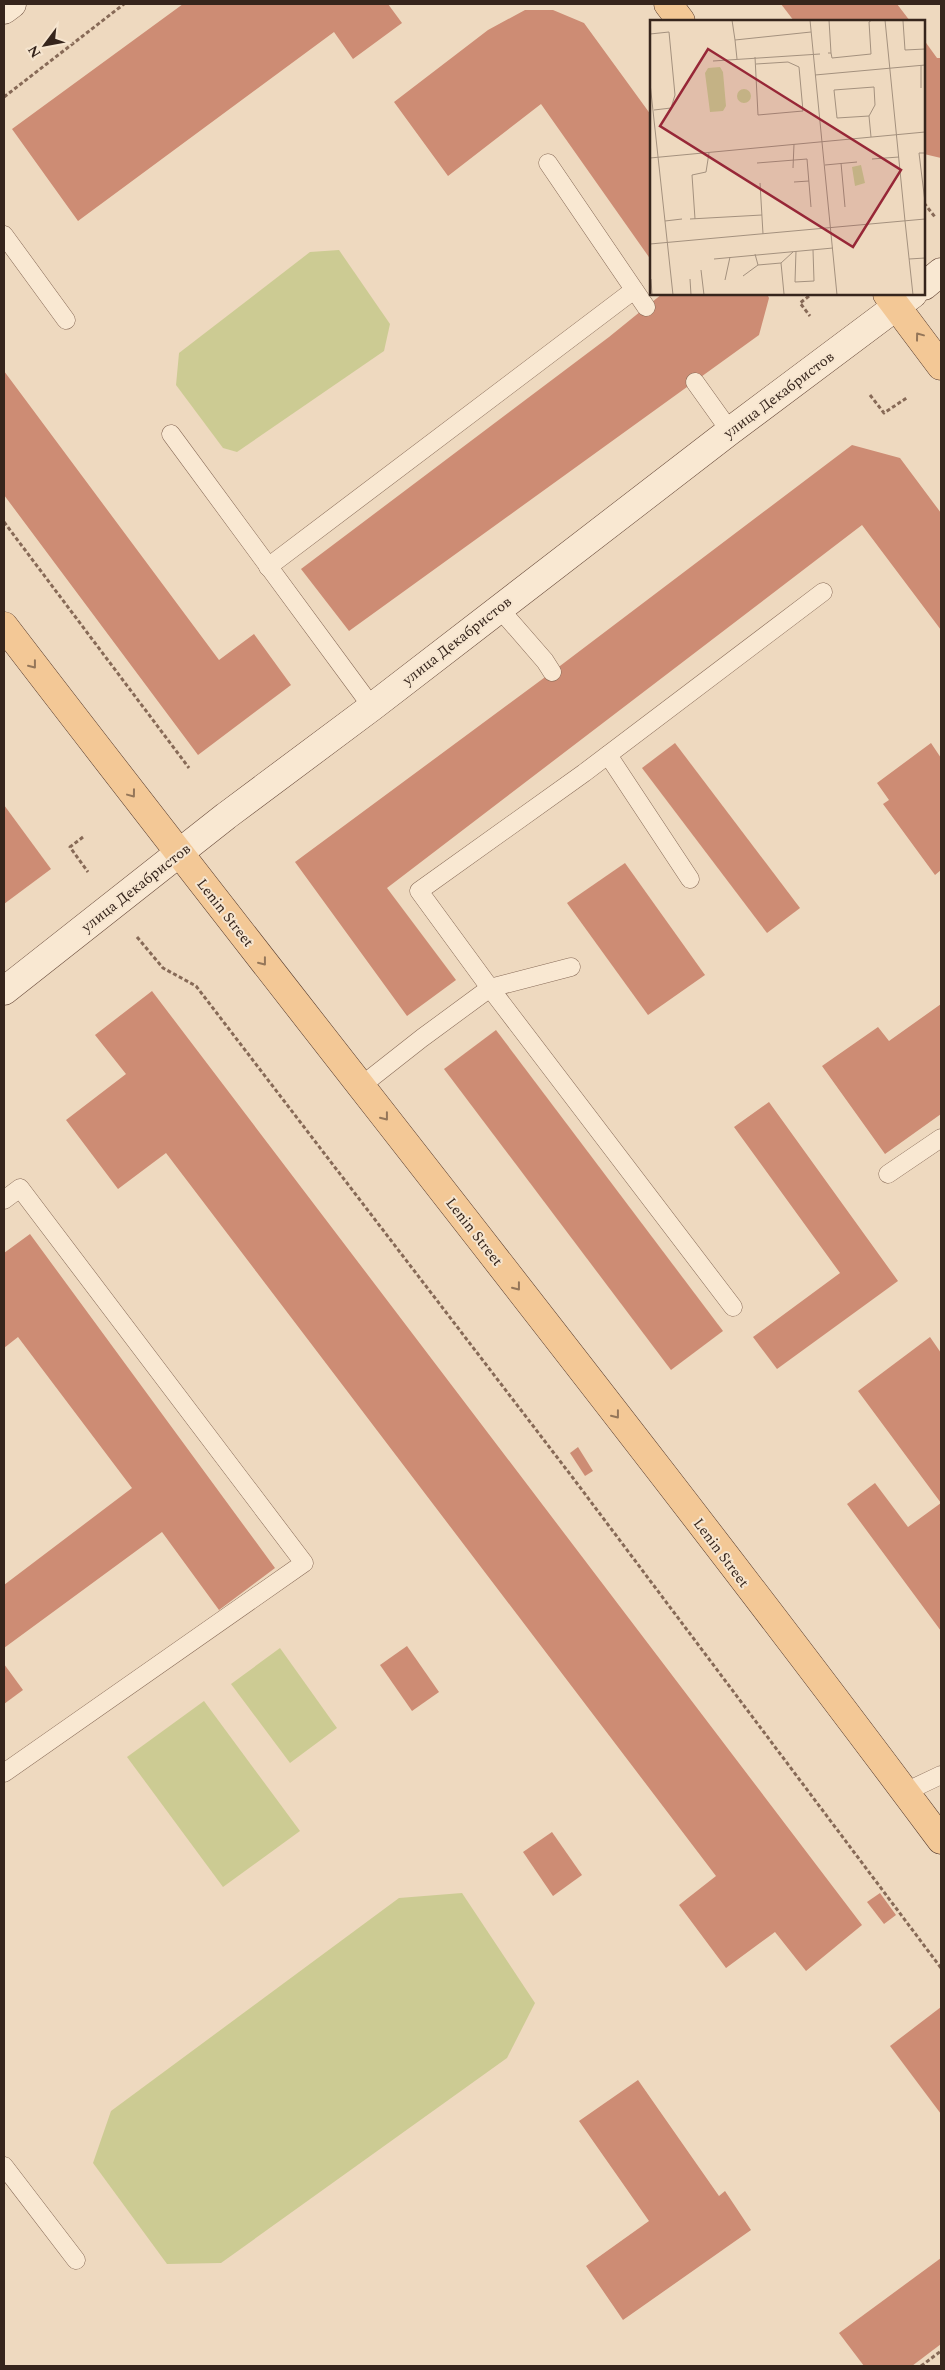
<svg xmlns="http://www.w3.org/2000/svg" width="945" height="2370" viewBox="0 0 945 2370" font-family="Spectral,serif">
<style>
.green{fill:#cccb93}
.building{fill:#cd8c74}
.lines{fill:none;stroke-linecap:round;stroke-linejoin:round}
.lane-casing{stroke:#876a57;stroke-width:19}
.secondary-casing{stroke:#694b3b;stroke-width:29}
.primary-casing{stroke:#54392c;stroke-width:29}
.path{stroke:#876a57;stroke-width:3;stroke-dasharray:4 2.5;stroke-linecap:butt}
.lane{stroke:#f9e8d2;stroke-width:18}
.secondary{stroke:#f9e8d2;stroke-width:28}
.primary{stroke:#f3c896;stroke-width:28}
.oneway{stroke:#947659}
.labels{text-anchor:middle;dominant-baseline:central;stroke-width:4;stroke-linejoin:round;paint-order:stroke}
.street-label{font-size:15px;fill:#36251c;stroke:#f6e5cf}
.inset-road{fill:none;stroke:#a4917e;stroke-width:1}
.view{fill:#972737;fill-opacity:0.15;stroke:#972737;stroke-width:2.5}
.inset-edge{fill:none;stroke:#36251c;stroke-width:2.5}
</style>
<rect width="100%" height="100%" fill="#eed9bf"/>
<g class="green">
<polygon points="339,250 390,324 384,351 237,452 223,448 176,385 179,353 310,252"/>
<polygon points="280,1648 337,1728 290,1763 231,1684"/>
<polygon points="204,1701 300,1831 223,1887 127,1757"/>
<polygon points="462,1893 535,2003 507,2058 221,2263 167,2264 93,2163 111,2111 399,1898"/>
</g>
<g class="building">
<polygon points="183,4 388,4 402,23 353,59 334,32 78,221 12,129"/>
<polygon points="781,4 897,4 910,21 794,21"/>
<polygon points="525,10 553,10 584,23 651,115 651,260 541,104 448,176 394,102 488,30"/>
<polygon points="924,40 937,58 941,58 941,158 924,154"/>
<polygon points="662,294 767,294 769,298 759,335 349,631 301,569 609,337"/>
<polygon points="4,371 219,660 254,634 291,685 198,755 4,495"/>
<polygon points="852,445 900,458 941,513 941,630 862,525 387,888 456,980 407,1016 295,862 552,672"/>
<polygon points="675,743 800,908 767,933 642,768"/>
<polygon points="931,743 941,758 941,870 935,875 883,804 889,800 877,783"/>
<polygon points="4,805 51,869 4,904"/>
<polygon points="625,863 705,975 648,1015 567,903"/>
<polygon points="152,991 862,1925 806,1971 775,1932 726,1968 679,1905 716,1876 166,1153 118,1189 66,1120 126,1074 95,1035"/>
<polygon points="941,1004 941,1114 885,1154 822,1066 878,1027 889,1041"/>
<polygon points="496,1030 723,1331 671,1370 444,1069"/>
<polygon points="769,1102 898,1281 777,1369 753,1337 840,1273 734,1127"/>
<polygon points="30,1234 275,1568 219,1610 162,1532 4,1648 4,1585 132,1488 18,1337 4,1348 4,1253"/>
<polygon points="930,1337 941,1353 941,1631 847,1504 875,1483 908,1527 941,1503 858,1391"/>
<polygon points="578,1447 593,1471 585,1476 570,1453"/>
<polygon points="407,1646 439,1692 412,1711 380,1665"/>
<polygon points="4,1664 23,1690 4,1704"/>
<polygon points="552,1832 582,1875 553,1896 523,1852"/>
<polygon points="880,1893 896,1915 884,1924 867,1902"/>
<polygon points="941,2007 941,2114 890,2046"/>
<polygon points="638,2080 719,2196 725,2191 751,2230 623,2320 586,2266 649,2221 579,2121"/>
<polygon points="941,2258 941,2344 912,2366 864,2366 839,2333"/>
</g>
<g class="lines">
<defs>
<g id="lane">
<polyline points="548,163 646,307"/>
<polyline points="4,235 66,320"/>
<polyline points="695,382 730,431"/>
<polyline points="171,434 372,707"/>
<polyline points="268,567 634,290"/>
<polyline points="499,608 545,661 552,672"/>
<polyline points="608,755 690,879"/>
<polyline points="361,1086 422,1038 490,988 571,967"/>
<polyline points="888,1174 941,1138"/>
<polyline points="4,1200 20,1188 304,1563 4,1773"/>
<polyline points="733,1307 490,988 419,891 584,773 823,592"/>
<polyline points="905,1792 941,1775"/>
<polyline points="4,2166 76,2260"/>
</g>
<g id="secondary">
<polyline points="4,10 12,4"/>
<polyline points="924,286 941,272"/>
<polyline points="4,991 226,816 372,707 730,431 913,294"/>
</g>
<g id="primary">
<polyline points="668,4 681,21"/>
<polyline points="887,294 941,366"/>
<path d="M 4,626 C 315,1032 636,1431 941,1840"/>
</g>
</defs>
<use href="#lane" class="lane-casing"/>
<use href="#secondary" class="secondary-casing"/>
<use href="#primary" class="primary-casing"/>
<g class="path">
<polyline points="4,97 124,4"/>
<polyline points="924,203 935,217"/>
<polyline points="809,296 800,303 810,316"/>
<polyline points="870,395 884,413 908,397"/>
<polyline points="4,522 189,768"/>
<polyline points="83,837 70,847 88,872"/>
<polyline points="137,937 163,968 196,986 573,1478 941,1968"/>
<polyline points="921,2366 941,2351"/>
</g>
<use href="#lane" class="lane"/>
<use href="#secondary" class="secondary"/>
<use href="#primary" class="primary"/>
</g>
<defs><path id="oneway-chevron" d="M-2-3.5L2.5 0L-2 3.5" fill="none" stroke-width="1.6" stroke-linecap="round" stroke-linejoin="round" transform="scale(1.25)"/></defs>
<g class="oneway">
<use href="#oneway-chevron" transform="translate(919 336) rotate(-127)"/>
<use href="#oneway-chevron" transform="translate(33 665) rotate(52)"/>
<use href="#oneway-chevron" transform="translate(132 794) rotate(53)"/>
<use href="#oneway-chevron" transform="translate(263 962) rotate(52)"/>
<use href="#oneway-chevron" transform="translate(385 1117) rotate(52)"/>
<use href="#oneway-chevron" transform="translate(517 1287) rotate(52)"/>
<use href="#oneway-chevron" transform="translate(616 1415) rotate(52)"/>
</g>
<g class="labels">
<g class="street-label">
<text transform="translate(779 395) rotate(-37)">улица Декабристов</text>
<text transform="translate(457 641) rotate(-38)">улица Декабристов</text>
<text transform="translate(136 888) rotate(-38)">улица Декабристов</text>
<text transform="translate(225 913) rotate(52)">Lenin Street</text>
<text transform="translate(474 1232) rotate(52)">Lenin Street</text>
<text transform="translate(721 1553) rotate(53)">Lenin Street</text>
</g>
</g>
<g transform="translate(650 20)">
<rect width="275" height="275" fill="#eed9bf"/>
<path d="M 70,47 L 73,52 L 76,86 L 73,91 L 60,92 L 55,53 L 58,48 ZM87 76a7 7 0 1 1 14 0a7 7 0 1 1-14 0ZM 211,145 L 215,163 L 205,166 L 202,147 Z" fill="#cccb93"/>
<path class="inset-road" d="M 82,0 L 85,20M 160,0 L 187,275M 179,0 L 181,33M 235,0 L 255,201M 253,1 L 255,30 L 275,29M 0,14 L 19,12 L 25,75 L 21,88 L 4,90M 178,33 L 181,33 L 182,38 L 221,34 L 219,2 L 222,0M 105,37 L 108,95 L 153,91 L 149,47 L 138,42 L 106,44M 87,39 L 85,20 L 161,12M 63,41 L 170,34M 271,45 L 271,68M 165,55 L 275,45M 0,63 L 23,275M 219,96 L 187,98 L 184,70 L 224,67 L 225,85 L 219,96 L 221,117M 275,133 L 269,133 L 275,182M 0,138 L 275,112M 222,139 L 249,137M 107,143 L 157,139 L 161,187M 191,143 L 195,187M 175,145 L 207,142M 143,148 L 144,124M 144,162 L 159,161M 110,163 L 113,214M 40,199 L 112,195M 45,199 L 42,155 L 56,152 L 59,133M 15,201 L 32,199M 255,201 L 263,275M 0,224 L 275,199M 146,231 L 145,262 L 164,261 L 163,230M 64,239 L 183,228M 259,239 L 275,238M 108,245 L 131,243M 51,250 L 54,275M 93,256 L 108,245 L 105,234M 1,259 L 2,275M 40,259 L 41,275M 75,260 L 80,237M 134,274 L 131,243 L 143,232"/>
<path class="view" d="M 58,29 L 251,150 L 203,227 L 10,106 Z"/>
<rect width="275" height="275" class="inset-edge"/>
</g>
<rect width="945" height="2370" fill="none" stroke="#36251c" stroke-width="10"/>
<g transform="translate(45 45) rotate(238)" stroke="#f6e5cf" stroke-width="4" paint-order="stroke">
<path d="M0-4L9 19L0 12L-9 19Z" fill="#36251c"/>
<text y="-8" font-size="14" font-weight="bold" text-anchor="middle" fill="#36251c">N</text>
</g>
</svg>
